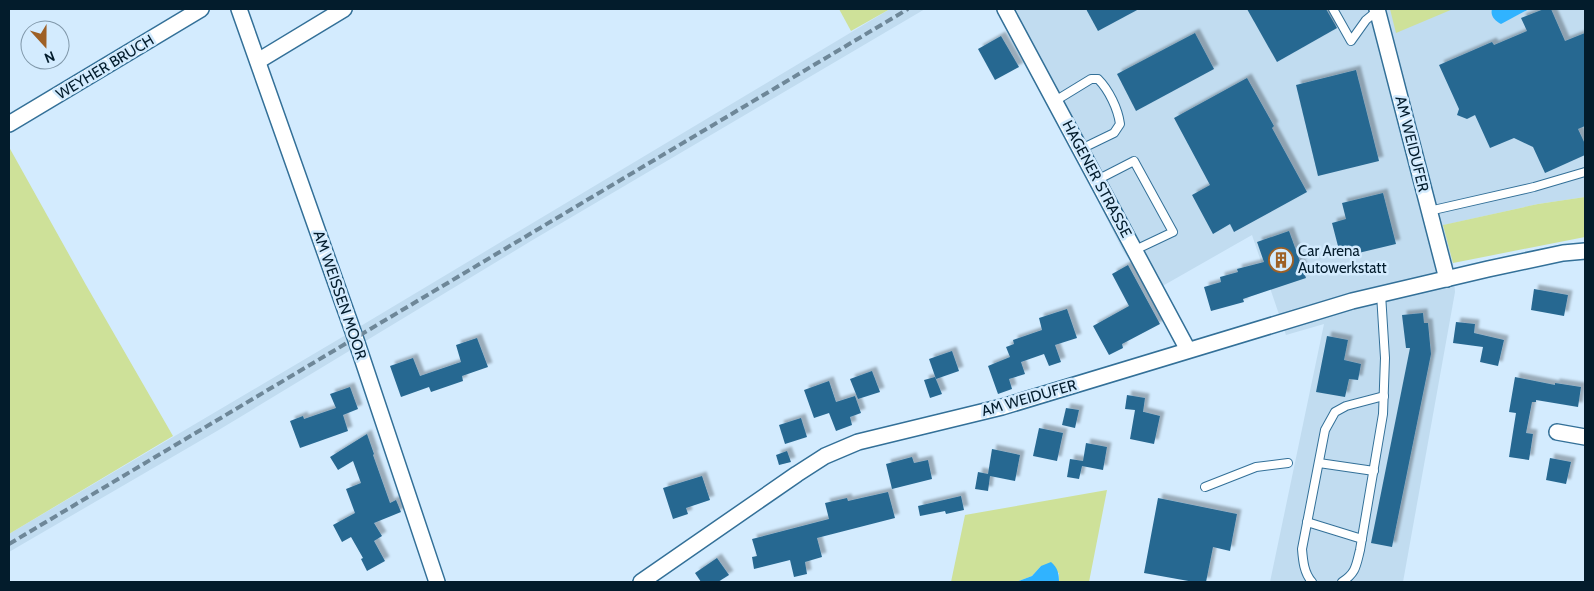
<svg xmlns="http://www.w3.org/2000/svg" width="1594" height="591" viewBox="0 0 1594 591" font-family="Cabin,sans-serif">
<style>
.built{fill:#c1dcf0}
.green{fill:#cee199}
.water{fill:#30b3ff}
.building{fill:#276891;filter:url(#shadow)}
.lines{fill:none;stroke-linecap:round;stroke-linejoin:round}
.lane-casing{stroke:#337098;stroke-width:10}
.street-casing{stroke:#337098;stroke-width:18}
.lane{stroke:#fff;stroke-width:8}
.street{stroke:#fff;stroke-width:15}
.rail{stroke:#6e8798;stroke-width:4;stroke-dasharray:8 4;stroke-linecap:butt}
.labels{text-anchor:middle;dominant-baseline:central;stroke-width:5;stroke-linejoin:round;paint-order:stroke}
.street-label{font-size:15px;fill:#031c2c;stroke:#d3ebfe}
.poi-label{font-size:15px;fill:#031c2c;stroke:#d3ebfe;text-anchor:start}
</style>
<defs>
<filter id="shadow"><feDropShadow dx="4.5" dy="-4.5" stdDeviation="1" flood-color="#0004"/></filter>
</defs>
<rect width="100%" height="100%" fill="#d3ebfe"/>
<g class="built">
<polygon points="890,9 925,9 531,241 217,431 9,552 9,534 339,339"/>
<polygon points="1000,9 1585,9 1585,197 1538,204 1444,225 1453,263 1455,292 1403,582 1270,582 1324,324 1286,335 1252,235 1152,292 1123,251 1034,73"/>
</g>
<g class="green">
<polygon points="839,9 890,9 851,31"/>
<polygon points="1390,9 1453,9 1396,33"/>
<polygon points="9,147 86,285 173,436 9,534"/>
<polygon points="1585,197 1585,237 1453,263 1443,225 1538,204"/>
<polygon points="1107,490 1089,582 1059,582 1059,573 1041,566 1032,576 1016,582 951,582 965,515"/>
</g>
<g class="water">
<path d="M 1492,9 L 1529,9 L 1501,24 C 1495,21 1490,16 1492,9 Z"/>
<path d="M 1051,562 C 1058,568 1059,574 1059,582 L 1016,582 L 1032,576 L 1041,566 Z"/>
</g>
<g class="building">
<polygon points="1086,9 1139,9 1098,31"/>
<polygon points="1247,9 1326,9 1337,28 1277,62"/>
<polygon points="1544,9 1551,9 1565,41 1585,33 1585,126 1578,129 1585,144 1585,155 1545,173 1533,147 1514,138 1490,148 1475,115 1467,119 1457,115 1459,109 1439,65 1492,42 1494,45 1527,31 1521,18"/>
<polygon points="1195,33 1214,69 1136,111 1117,74"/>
<polygon points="1001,36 1019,67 995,80 978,49"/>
<polygon points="1356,70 1379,161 1318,176 1296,85"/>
<polygon points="1247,78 1274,126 1272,128 1307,192 1234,232 1230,224 1213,234 1192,195 1210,185 1174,118"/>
<polygon points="1383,193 1396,244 1350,255 1348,247 1339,250 1332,223 1346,219 1342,203"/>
<polygon points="1289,231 1306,278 1243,299 1244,302 1211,311 1204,287 1221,282 1220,277 1238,272 1237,269 1264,262 1257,242"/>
<polygon points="1128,265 1160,324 1122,344 1123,348 1109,355 1093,326 1129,306 1112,274"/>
<polygon points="1534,289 1568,295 1564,316 1531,310"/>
<polygon points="1067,309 1077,338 1055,345 1061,362 1049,366 1044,354 1021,362 1025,374 1009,379 1012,389 998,394 988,366 1010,357 1006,347 1014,344 1013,340 1042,330 1039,318"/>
<polygon points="1423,313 1424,323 1428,323 1431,354 1392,547 1371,543 1410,348 1406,348 1402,315"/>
<polygon points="1456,322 1475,324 1474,333 1504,340 1498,366 1480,362 1483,347 1453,343"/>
<polygon points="1327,336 1348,340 1344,360 1361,364 1358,380 1349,379 1345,397 1316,392"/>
<polygon points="477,338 488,367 462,376 463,381 431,392 429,387 401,397 390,366 413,358 420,376 461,362 456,345"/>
<polygon points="952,351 959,371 936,379 929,359"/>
<polygon points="872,371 880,392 858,399 850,379"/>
<polygon points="935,377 942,394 930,398 924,380"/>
<polygon points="1515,377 1555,385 1555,383 1581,387 1578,407 1536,400 1536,402 1532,402 1526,433 1533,434 1529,460 1509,457 1516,413 1509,412"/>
<polygon points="829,381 836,402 855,396 861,413 850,417 852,425 836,431 829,413 814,418 804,390"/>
<polygon points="350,387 358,409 343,415 348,431 300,448 290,421 303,416 304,419 336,408 330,394"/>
<polygon points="1127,395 1145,398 1143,412 1136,410 1160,416 1154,444 1130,439 1135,410 1125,409"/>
<polygon points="1066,408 1079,410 1075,428 1062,425"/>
<polygon points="801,418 807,437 785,444 779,425"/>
<polygon points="1039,428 1063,433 1057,461 1033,456"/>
<polygon points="367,434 374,454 373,455 390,503 396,500 401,512 374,523 382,536 374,541 385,561 367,571 361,559 363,558 351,537 342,542 333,525 355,513 346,489 361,483 353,461 338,470 330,457"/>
<polygon points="1086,443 1107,447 1103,470 1082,466 1079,479 1067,477 1070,459 1083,461"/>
<polygon points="992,449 1020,455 1015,481 990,476 988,491 975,489 978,472 988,474"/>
<polygon points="787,451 791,462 779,465 776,455"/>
<polygon points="912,457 914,463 928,460 932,479 892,489 886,464"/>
<polygon points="1550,458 1571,462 1566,484 1546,480"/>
<polygon points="702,476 710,500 686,508 688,514 673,519 663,488"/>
<polygon points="888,492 895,518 817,538 822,557 805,562 807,574 794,577 790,560 754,569 752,557 757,556 752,539 829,519 825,503 847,498 848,501"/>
<polygon points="961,496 964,510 946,514 945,511 920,516 918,506"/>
<polygon points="1158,498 1237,514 1230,551 1213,547 1206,582 1194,582 1144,573"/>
<polygon points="717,558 729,575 718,582 701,582 695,573"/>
</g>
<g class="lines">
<defs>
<g id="lane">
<polyline points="1333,9 1351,41 1366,20 1377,11"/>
<path d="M 1055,101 L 1091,79 L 1098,79 C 1109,90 1118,109 1120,124 L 1114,133 L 1081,149"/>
<polyline points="1097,180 1134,161 1173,232 1135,250"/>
<polyline points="1429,211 1534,187 1585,172"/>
<polyline points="1319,463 1374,471"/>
<polyline points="1205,487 1256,467 1288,463"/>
<polyline points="1307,522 1362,539"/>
<path d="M 1312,582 C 1304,573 1303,561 1302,549 L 1325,430 L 1335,412 L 1346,406 L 1384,396"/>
<path d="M 1342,582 C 1356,573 1356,566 1360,550 L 1383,414 L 1385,358 L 1381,294"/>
</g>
<g id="street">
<polyline points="239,9 355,337 437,582"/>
<polyline points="1005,9 1188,350"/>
<polyline points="1377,9 1447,279"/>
<polyline points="258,61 344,9"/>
<polyline points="9,124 201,9"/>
<polyline points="1557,432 1585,437"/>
<polyline points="641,582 797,474 825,456 858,442 1002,407 1352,301 1488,269 1563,253 1585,251"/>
</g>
</defs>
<use href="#lane" class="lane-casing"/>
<use href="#street" class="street-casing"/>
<use href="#lane" class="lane"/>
<use href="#street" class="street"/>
<polyline class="rail" points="9,544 908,9"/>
</g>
<defs>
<symbol id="building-ring" viewBox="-11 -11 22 22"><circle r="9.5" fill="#d3ebfe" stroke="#9e6025" stroke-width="1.5"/><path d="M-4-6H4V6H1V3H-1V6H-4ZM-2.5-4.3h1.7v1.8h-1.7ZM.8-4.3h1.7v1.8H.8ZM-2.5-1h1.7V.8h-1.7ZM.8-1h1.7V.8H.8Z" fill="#9e6025"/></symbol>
</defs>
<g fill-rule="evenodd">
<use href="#building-ring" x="1267" y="246" width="28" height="28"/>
</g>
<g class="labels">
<g class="street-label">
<text transform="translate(105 67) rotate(-31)">WEYHER BRUCH</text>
<text transform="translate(1412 144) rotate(76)">AM WEIDUFER</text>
<text transform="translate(1097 179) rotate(62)">HAGENER STRASSE</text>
<text transform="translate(340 295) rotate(71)">AM WEISSEN MOOR</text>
<text transform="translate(1029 398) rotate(-16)">AM WEIDUFER</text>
</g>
<g class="poi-label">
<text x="1298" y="251">Car Arena<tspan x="1298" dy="17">Autowerkstatt</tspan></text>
</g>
</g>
<rect width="1594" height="591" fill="none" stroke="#031c2c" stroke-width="20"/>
<g transform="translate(45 45) rotate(159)"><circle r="24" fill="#d3ebfe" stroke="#8098aa"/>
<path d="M0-4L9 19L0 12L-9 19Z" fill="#9e6025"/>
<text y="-8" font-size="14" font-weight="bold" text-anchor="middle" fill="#031c2c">N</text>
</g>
</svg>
